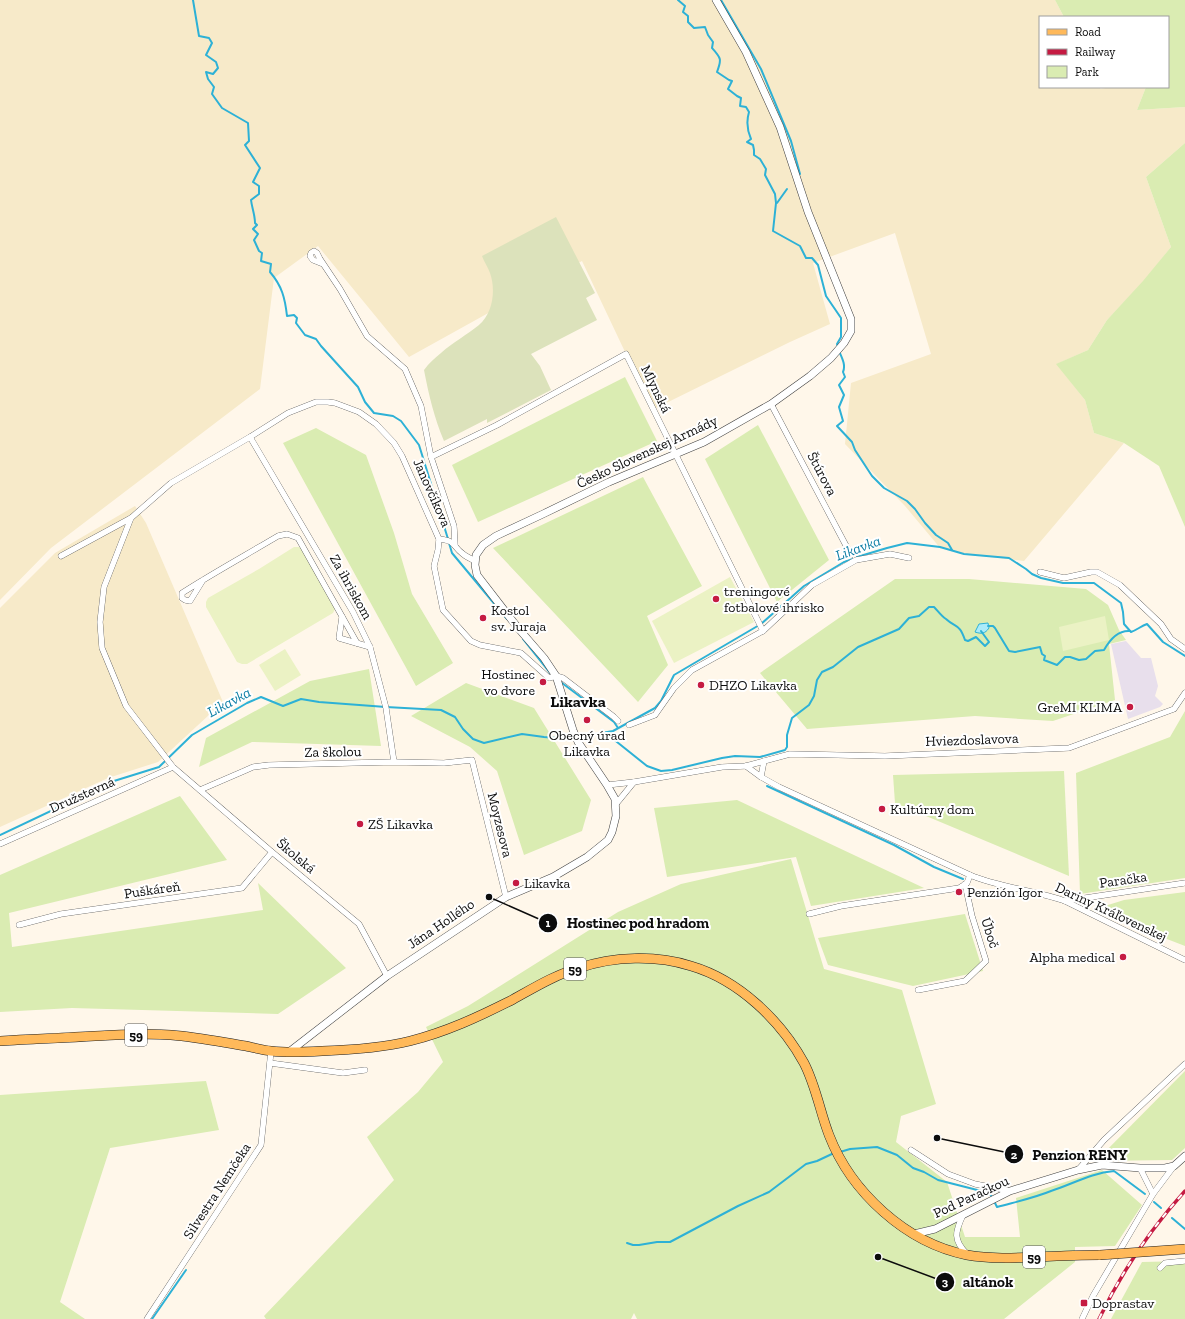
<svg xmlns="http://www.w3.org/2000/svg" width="1185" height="1319" viewBox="0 0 1185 1319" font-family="'Zilla Slab',serif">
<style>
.industrial{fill:#e8dfec}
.farmland{fill:#f7eac9}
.green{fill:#daecb2}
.cemetery{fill:#dce2bb}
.pitch{fill:#ebf2c4}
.water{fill:#abebfa;stroke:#2db1d6}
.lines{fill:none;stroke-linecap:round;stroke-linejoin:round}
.stream{stroke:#2db1d6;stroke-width:2}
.minor-casing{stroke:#3f3f3f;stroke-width:6}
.tertiary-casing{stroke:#3f3f3f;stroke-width:8}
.primary-casing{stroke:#1d1d1d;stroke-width:10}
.minor{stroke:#fff;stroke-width:5.5}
.tertiary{stroke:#fff;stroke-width:7}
.primary{stroke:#ffb95a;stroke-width:9}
.rail-casing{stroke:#c51b42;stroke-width:3.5}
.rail{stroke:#fff;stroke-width:2;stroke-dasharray:6;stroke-linecap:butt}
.primary-bridge-casing{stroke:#1d1d1d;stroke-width:10;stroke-linecap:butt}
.primary-bridge{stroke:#ffb95a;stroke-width:9}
.poi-dot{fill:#c51b42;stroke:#fff;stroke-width:1.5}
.labels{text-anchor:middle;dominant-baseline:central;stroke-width:4;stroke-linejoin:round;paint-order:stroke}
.shield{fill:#fff;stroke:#555;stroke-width:1}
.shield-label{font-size:13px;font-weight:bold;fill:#0c0c0c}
.street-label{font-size:14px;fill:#0c0c0c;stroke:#fff}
.poi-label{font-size:14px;fill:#0c0c0c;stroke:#fff;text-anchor:start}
.water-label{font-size:15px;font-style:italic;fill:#0d7ea5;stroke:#fff}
.quarter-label{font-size:16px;font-weight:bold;fill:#0c0c0c;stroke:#fff}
.leader{fill:none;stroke:#0c0c0c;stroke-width:1.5}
.callout-dot{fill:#0c0c0c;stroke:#fff;stroke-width:1.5}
.mark-label{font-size:12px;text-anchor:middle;font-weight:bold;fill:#fff}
.callout-label{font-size:15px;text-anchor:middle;font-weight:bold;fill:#0c0c0c;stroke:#fff;stroke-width:4;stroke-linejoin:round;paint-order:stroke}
</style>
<rect width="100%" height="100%" fill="#fff7ea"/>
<polygon class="industrial" points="1126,641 1141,658 1151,658 1158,686 1155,696 1163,704 1160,707 1128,719 1111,644"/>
<g class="farmland">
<polygon points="0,0 1055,0 1064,17 1040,17 1040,87 1101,87 1100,89 1111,87 1146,87 1137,110 1185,107 1185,143 1146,177 1171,247 1144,281 1107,320 1088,350 1057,364 1085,400 1094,433 1124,443 1024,561 964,554 941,547 941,549 905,506 845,444 851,383 931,354 895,233 813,263 830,324 790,342 654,409 626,354 582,261 409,357 318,246 274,278 260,389 51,548 0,600"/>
<polygon points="135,506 146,523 223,702 158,762 108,778 0,827 0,608 55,553"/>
</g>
<g class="green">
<polygon points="1055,0 1185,0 1185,107 1137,110 1146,87 1168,87 1168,17 1064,17"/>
<polygon points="1185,143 1185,527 1159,466 1124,443 1094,433 1085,400 1056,364 1088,350 1107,320 1143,281 1171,247 1146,177"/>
<polygon points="625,377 657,441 478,522 452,465"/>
<polygon points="758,425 829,560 777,602 705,459"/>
<polygon points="316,428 366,455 394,533 412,594 453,663 416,686 409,673 283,443"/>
<polygon points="643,477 702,586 647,616 668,665 638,702 493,548"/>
<polygon points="895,579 969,579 1086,589 1108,605 1119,630 1126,640 1109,644 1115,700 1053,721 975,716 807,729 760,673"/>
<polygon points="369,669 381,746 252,742 199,767 206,738 310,681"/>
<polygon points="466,683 534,708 591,800 582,831 524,855 497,771 470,747 411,716"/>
<polygon points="1185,711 1185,878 1080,894 1076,773 1170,737"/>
<polygon points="1064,771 1069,876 895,803 893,775"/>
<polygon points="180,796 227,860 9,913 12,947 263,910 258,883 346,968 278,1014 72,1008 0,1012 0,875"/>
<polygon points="737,800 924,888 811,906 796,857 667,877 654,808"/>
<polygon points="791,859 824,969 902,990 936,1104 901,1116 896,1142 947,1182 965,1237 1020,1237 1016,1198 1102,1170 1142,1205 1115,1246 1075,1247 1075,1262 1004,1319 637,1319 634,1313 631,1319 266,1319 264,1316 394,1180 367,1137 418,1092 443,1062 426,1027 468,1006 618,912 681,884"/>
<polygon points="1185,892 1185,946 1092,910 1124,900"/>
<polygon points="965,914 983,971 913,986 828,965 818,938"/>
<polygon points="1185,1071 1185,1148 1172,1160 1096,1161"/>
<polygon points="206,1081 219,1130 110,1148 60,1302 85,1319 0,1319 0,1095"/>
<polygon points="1185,1261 1185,1319 1111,1319 1142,1262"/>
</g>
<path class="cemetery" d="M 556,217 L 595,293 L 586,298 L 597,320 L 531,354 L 540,366 L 551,390 L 487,423 L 487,419 L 444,441 C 434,417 429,396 424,370 C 429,363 435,358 441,353 C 453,342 467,335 479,325 C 493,313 496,290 490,273 C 488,267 484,262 482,256 Z"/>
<g class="pitch">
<polygon points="294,547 299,547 303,549 335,609 333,613 247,664 242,664 237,662 206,607 206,602 208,598 259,569"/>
<polygon points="730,577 754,622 674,663 652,621"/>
<polygon points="1105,616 1109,640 1063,651 1059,627"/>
<polygon points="285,649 301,675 275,691 259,665"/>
</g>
<path class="water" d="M 988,623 L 989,628 C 985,634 981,634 975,632 L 979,624 Z"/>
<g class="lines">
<g class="stream">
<path d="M 193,0 L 199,36 L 209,38 L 212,43 L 206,55 L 216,62 L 218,68 L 213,74 L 206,72 L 208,79 L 214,87 L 212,94 L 222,108 L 248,123 L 249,141 L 245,145 L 260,168 L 253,182 L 259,186 L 259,194 L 251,200 C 252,208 255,215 255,223 L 257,225 L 253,229 L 258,234 L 254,240 L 259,251 L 262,253 L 261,261 L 271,264 L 270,272 C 282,286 285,298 287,316 L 294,315 L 297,318 L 296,323 L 305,335 L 316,339 L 321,346 L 358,387 L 365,402 L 374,413 L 393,416 L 401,421 L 419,445 L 448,539"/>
<path d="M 678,0 L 685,6 L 683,12 L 688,16 L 688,22 L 694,28 L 705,27 L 708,35 L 713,42 L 712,48 C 721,58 722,59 717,72 L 729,80 L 732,81 L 728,89 L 737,96 L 741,98 L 740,106 L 746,107 L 749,112 C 746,122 747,130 751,139 L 747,142 L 753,145 L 754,150 L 754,155 L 760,159 L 766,169 L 765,175 L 775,194 L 776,203 L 773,231 L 800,246 L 806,258 L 812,258 L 818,265 L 826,296 L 841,318 L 841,337 L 837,344 L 838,347"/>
<polyline points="721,0 761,69 791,141 800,174"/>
<polyline points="777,203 787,189"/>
<path d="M 839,351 C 842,358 846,365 843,372 L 845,377 L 839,385 L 844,395 L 839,407 L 843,421 L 837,426 L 852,442 L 855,450 L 872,476 L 884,488 L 907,501 L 915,509 L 925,523 L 936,535 L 948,543 L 952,550"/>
<polyline points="449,543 452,553 507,619"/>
<path d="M 857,557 L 887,548 L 907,543 L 940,547 L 964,554 L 1009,558 L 1026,569 L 1032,574 L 1041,578 L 1063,583 L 1094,583 L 1121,603 L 1123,612 L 1124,624 L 1131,632 C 1137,630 1141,626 1147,624 L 1163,642 L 1185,656"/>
<path d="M 988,626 L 993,626 L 995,628 L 1009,651 L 1015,652 L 1040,647 L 1042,654 L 1045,656 L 1044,660 L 1057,665 L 1065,657 L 1070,657 L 1079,660 L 1086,659 L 1095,651 L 1104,650 C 1109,641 1118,630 1130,631"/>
<polyline points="523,639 550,673"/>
<polyline points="562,683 614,722 618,728"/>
<path d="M 602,734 L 612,738 L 647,766 L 661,771 L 672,770 L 722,758 L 735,756 L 760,757 L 785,750 L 787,747 L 787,735 L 792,718 L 809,705 L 814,696 L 817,680 L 822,672 L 833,667 L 858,647 L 899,629 L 909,618 L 919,616 L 929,607 L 934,607 C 938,611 941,616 946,619 C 957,629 959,623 965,640 L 968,641 L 976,637 L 985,646 L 989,642 L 981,631"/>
<polyline points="579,737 613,731 655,708 661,701 674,675 761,624 804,586 844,562 853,559"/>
<polyline points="767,786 894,845 934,867 963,879"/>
<polyline points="0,835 114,781 159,767 192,735 247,703 261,697 283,706 301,699 319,702 386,707 441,710 455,717 463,729 473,739 484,743 522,734 544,737 569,739 574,738"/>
<polyline points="840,1152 850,1149 877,1147 897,1155 913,1168 924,1172 938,1180 989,1193 992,1197"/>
<path d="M 994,1201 L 997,1207 C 1015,1202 1034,1198 1051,1191 C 1073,1184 1091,1173 1114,1171 L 1145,1194"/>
<polyline points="1154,1202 1161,1208"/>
<polyline points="1172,1218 1185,1229"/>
<polyline points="627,1243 633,1245 639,1245 657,1242 670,1242 738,1206 769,1192 806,1164 817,1161 834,1153"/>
<polyline points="152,1319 186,1270"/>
</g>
<defs>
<g id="minor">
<polyline points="323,264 313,260 310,256 311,253 314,251 317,253 320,259 340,289 367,336 405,369 421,406 431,457"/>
<polyline points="771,404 851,555"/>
<polyline points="250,437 353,612 370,647 386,708 394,762"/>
<polyline points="131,518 104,587 100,622 102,648 126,706 173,767 272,852 359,924 387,976"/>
<polyline points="439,539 438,550 434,566 443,610 471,641 480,645 521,653 549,678 556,676 563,678 614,717 618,721"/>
<polyline points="455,544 454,526 431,457 497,425 626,354 763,631 812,585 856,560 890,554 909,558"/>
<path d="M 61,556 L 131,518 L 171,483 L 250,437 L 288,413 L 316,402 L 328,402 L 335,403 L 359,412 L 376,424 L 394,443 L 402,456 L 439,539 C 457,541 451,545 463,554 C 467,557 471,559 475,561"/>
<polyline points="1040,572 1064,578 1091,572 1097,572 1120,585 1161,624 1171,639 1185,649"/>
<path d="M 203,580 L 190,601 L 185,600 L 182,598 L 182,593 C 213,573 246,555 278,536 L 287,534 L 298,538 L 357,643"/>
<polyline points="342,617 339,638 370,647"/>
<polyline points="629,725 655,715 674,688 692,670 763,631"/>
<path d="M 746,766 L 761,777 L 779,787 L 970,875 C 1001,888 1034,890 1065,901 L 1185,960"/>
<polyline points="761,777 764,761"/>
<polyline points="607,785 634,782"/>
<polyline points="200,790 244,771 253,767 269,765 394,762 444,763 472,760 506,897"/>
<polyline points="616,804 634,782 722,767 746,766 790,754 885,756 1069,748 1174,709 1185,693"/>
<polyline points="0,844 173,767"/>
<polyline points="1065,901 1185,883"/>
<polyline points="809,914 841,906 959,888 967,883 970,875"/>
<polyline points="19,925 61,914 242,888 272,852"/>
<polyline points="918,990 965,981 986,961 972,916 965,884"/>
<polyline points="270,1063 343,1073 365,1070"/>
<polyline points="911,1150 948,1174 975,1184 1010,1191"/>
<polyline points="1140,1168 1153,1194"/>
<polyline points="1078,1170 1104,1140 1185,1064"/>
<path d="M 963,1215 C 955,1232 953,1240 967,1254"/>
<polyline points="1160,1268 1165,1263 1185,1261"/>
<polyline points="147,1319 261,1145 271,1051"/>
<polyline points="1082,1319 1093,1296 1153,1194 1174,1166"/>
</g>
<g id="tertiary">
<polyline points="289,1052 387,976 506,897 553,877 587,857 608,840 612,832 616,816 615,799 607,785 578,742 573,730 556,676 544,658 518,628 477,575 475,565 476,555 483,545 496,536 543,514 609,482 704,442 771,404 810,376 831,358 844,343 851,331 851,319 808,212 780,127 746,52 716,0"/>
<polyline points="914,1234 935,1229 1010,1191 1078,1170 1102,1165 1140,1168 1165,1168 1174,1166 1185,1156"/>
</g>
<path id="primary" d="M 0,1041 C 32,1039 63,1038 95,1036 C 120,1035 146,1033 171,1035 C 197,1037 221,1042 246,1046 C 255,1048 263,1050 271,1051 C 288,1053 306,1052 322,1051 C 352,1050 381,1048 410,1041 C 446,1032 478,1017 510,1001 C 532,989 554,975 579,968 C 614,956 656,955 691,966 C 739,980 781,1021 804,1063 C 816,1086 820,1112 829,1135 C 851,1192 906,1243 967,1255 C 990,1259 1014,1258 1037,1257 C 1058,1256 1079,1255 1100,1255"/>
</defs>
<use href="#minor" class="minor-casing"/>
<use href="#tertiary" class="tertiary-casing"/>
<use href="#primary" class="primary-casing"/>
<use href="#minor" class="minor"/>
<use href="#tertiary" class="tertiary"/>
<use href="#primary" class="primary"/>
<defs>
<path id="rail" d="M 1099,1319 C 1122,1271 1149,1231 1185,1191"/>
</defs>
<use href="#rail" class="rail-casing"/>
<use href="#rail" class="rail"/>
<defs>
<polyline id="primary-bridge" points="1100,1255 1185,1249"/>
</defs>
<use href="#primary-bridge" class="primary-bridge-casing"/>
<use href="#primary-bridge" class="primary-bridge"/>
</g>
<g class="poi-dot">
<circle cx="716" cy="599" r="4"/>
<circle cx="483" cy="618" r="4"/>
<circle cx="543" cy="682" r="4"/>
<circle cx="701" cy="685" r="4"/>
<circle cx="1130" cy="707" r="4"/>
<circle cx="587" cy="720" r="4"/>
<circle cx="882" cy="809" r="4"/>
<circle cx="360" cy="824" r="4"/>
<circle cx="516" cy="883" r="4"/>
<circle cx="959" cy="892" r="4"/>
<circle cx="1123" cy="957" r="4"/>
<rect x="1080" y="1299" width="8" height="8" rx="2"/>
</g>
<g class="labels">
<g class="shield">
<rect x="564" y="958" width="22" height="22" rx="3"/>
<rect x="125" y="1024" width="22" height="22" rx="3"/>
<rect x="1023" y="1246" width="22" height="22" rx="3"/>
</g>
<g class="shield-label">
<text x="575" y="969">59</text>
<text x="136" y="1035">59</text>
<text x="1034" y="1257">59</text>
</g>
<g class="street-label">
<text transform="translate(656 389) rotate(64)">Mlynská</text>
<text transform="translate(647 452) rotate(-25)">Česko Slovenskej Armády</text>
<text transform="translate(822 474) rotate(62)">Štúrova</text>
<text transform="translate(432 493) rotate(66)">Janovčíkova</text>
<text transform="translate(351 587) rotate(61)">Za ihriskom</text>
<text transform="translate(972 740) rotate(-2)">Hviezdoslavova</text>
<text transform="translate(333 752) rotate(-1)">Za školou</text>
<text transform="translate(82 795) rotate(-24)">Družstevná</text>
<text transform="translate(500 825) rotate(76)">Moyzesova</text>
<text transform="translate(296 856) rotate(40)">Školská</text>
<text transform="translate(1123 880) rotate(-8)">Paračka</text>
<text transform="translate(152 890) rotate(-8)">Puškáreň</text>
<text transform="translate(1111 912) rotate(25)">Dariny Kráľovenskej</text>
<text transform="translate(441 924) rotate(-34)">Jána Hollého</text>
<text transform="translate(990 933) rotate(72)">Úboč</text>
<text transform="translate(217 1191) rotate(-57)">Silvestra Nemčeka</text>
<text transform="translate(971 1197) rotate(-25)">Pod Paračkou</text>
</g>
<g class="poi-label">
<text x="724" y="591">treningové<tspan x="724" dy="16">fotbalové ihrisko</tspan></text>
<text x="491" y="610">Kostol<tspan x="491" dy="16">sv. Juraja</tspan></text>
<text x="535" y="674" text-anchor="end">Hostinec<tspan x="535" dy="16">vo dvore</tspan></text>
<text x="709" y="685">DHZO Likavka</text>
<text x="1122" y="707" text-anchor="end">GreMI KLIMA</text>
<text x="587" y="735" text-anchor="middle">Obecný úrad<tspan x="587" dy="16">Likavka</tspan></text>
<text x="890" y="809">Kultúrny dom</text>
<text x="368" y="824">ZŠ Likavka</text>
<text x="524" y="883">Likavka</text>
<text x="967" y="892">Penzión Igor</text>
<text x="1115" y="957" text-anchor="end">Alpha medical</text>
<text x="1092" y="1303">Doprastav</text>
</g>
<g class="water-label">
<text transform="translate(858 548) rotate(-20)">Likavka</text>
<text transform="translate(229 702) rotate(-28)">Likavka</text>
</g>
<g class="quarter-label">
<text x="578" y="701">Likavka</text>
</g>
</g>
<path class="leader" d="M489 897L548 923M937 1138L1014 1154M878 1257L945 1282"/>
<g class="callout-dot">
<circle cx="489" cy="897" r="4"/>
<circle cx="937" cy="1138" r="4"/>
<circle cx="878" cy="1257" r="4"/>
<circle cx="548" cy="923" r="10"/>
<circle cx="1014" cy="1154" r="10"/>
<circle cx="945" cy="1282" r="10"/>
</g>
<g class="mark-label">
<text x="548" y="927">1</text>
<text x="1014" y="1159">2</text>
<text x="945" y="1286">3</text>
</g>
<g class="callout-label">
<text x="638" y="928">Hostinec pod hradom</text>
<text x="1080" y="1160">Penzion RENY</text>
<text x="988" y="1287">altánok</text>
</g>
<rect x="1039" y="16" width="130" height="72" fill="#ffffff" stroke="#9e9e9e"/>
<rect x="1047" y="29" width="20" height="6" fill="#ffb95a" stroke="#9e9e9e"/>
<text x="1075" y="36" font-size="12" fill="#0c0c0c">Road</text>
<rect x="1047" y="49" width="20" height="6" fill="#c51b42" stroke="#9e9e9e"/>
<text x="1075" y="56" font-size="12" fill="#0c0c0c">Railway</text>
<rect x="1047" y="66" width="20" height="12" fill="#daecb2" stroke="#9e9e9e"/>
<text x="1075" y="76" font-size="12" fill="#0c0c0c">Park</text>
</svg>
